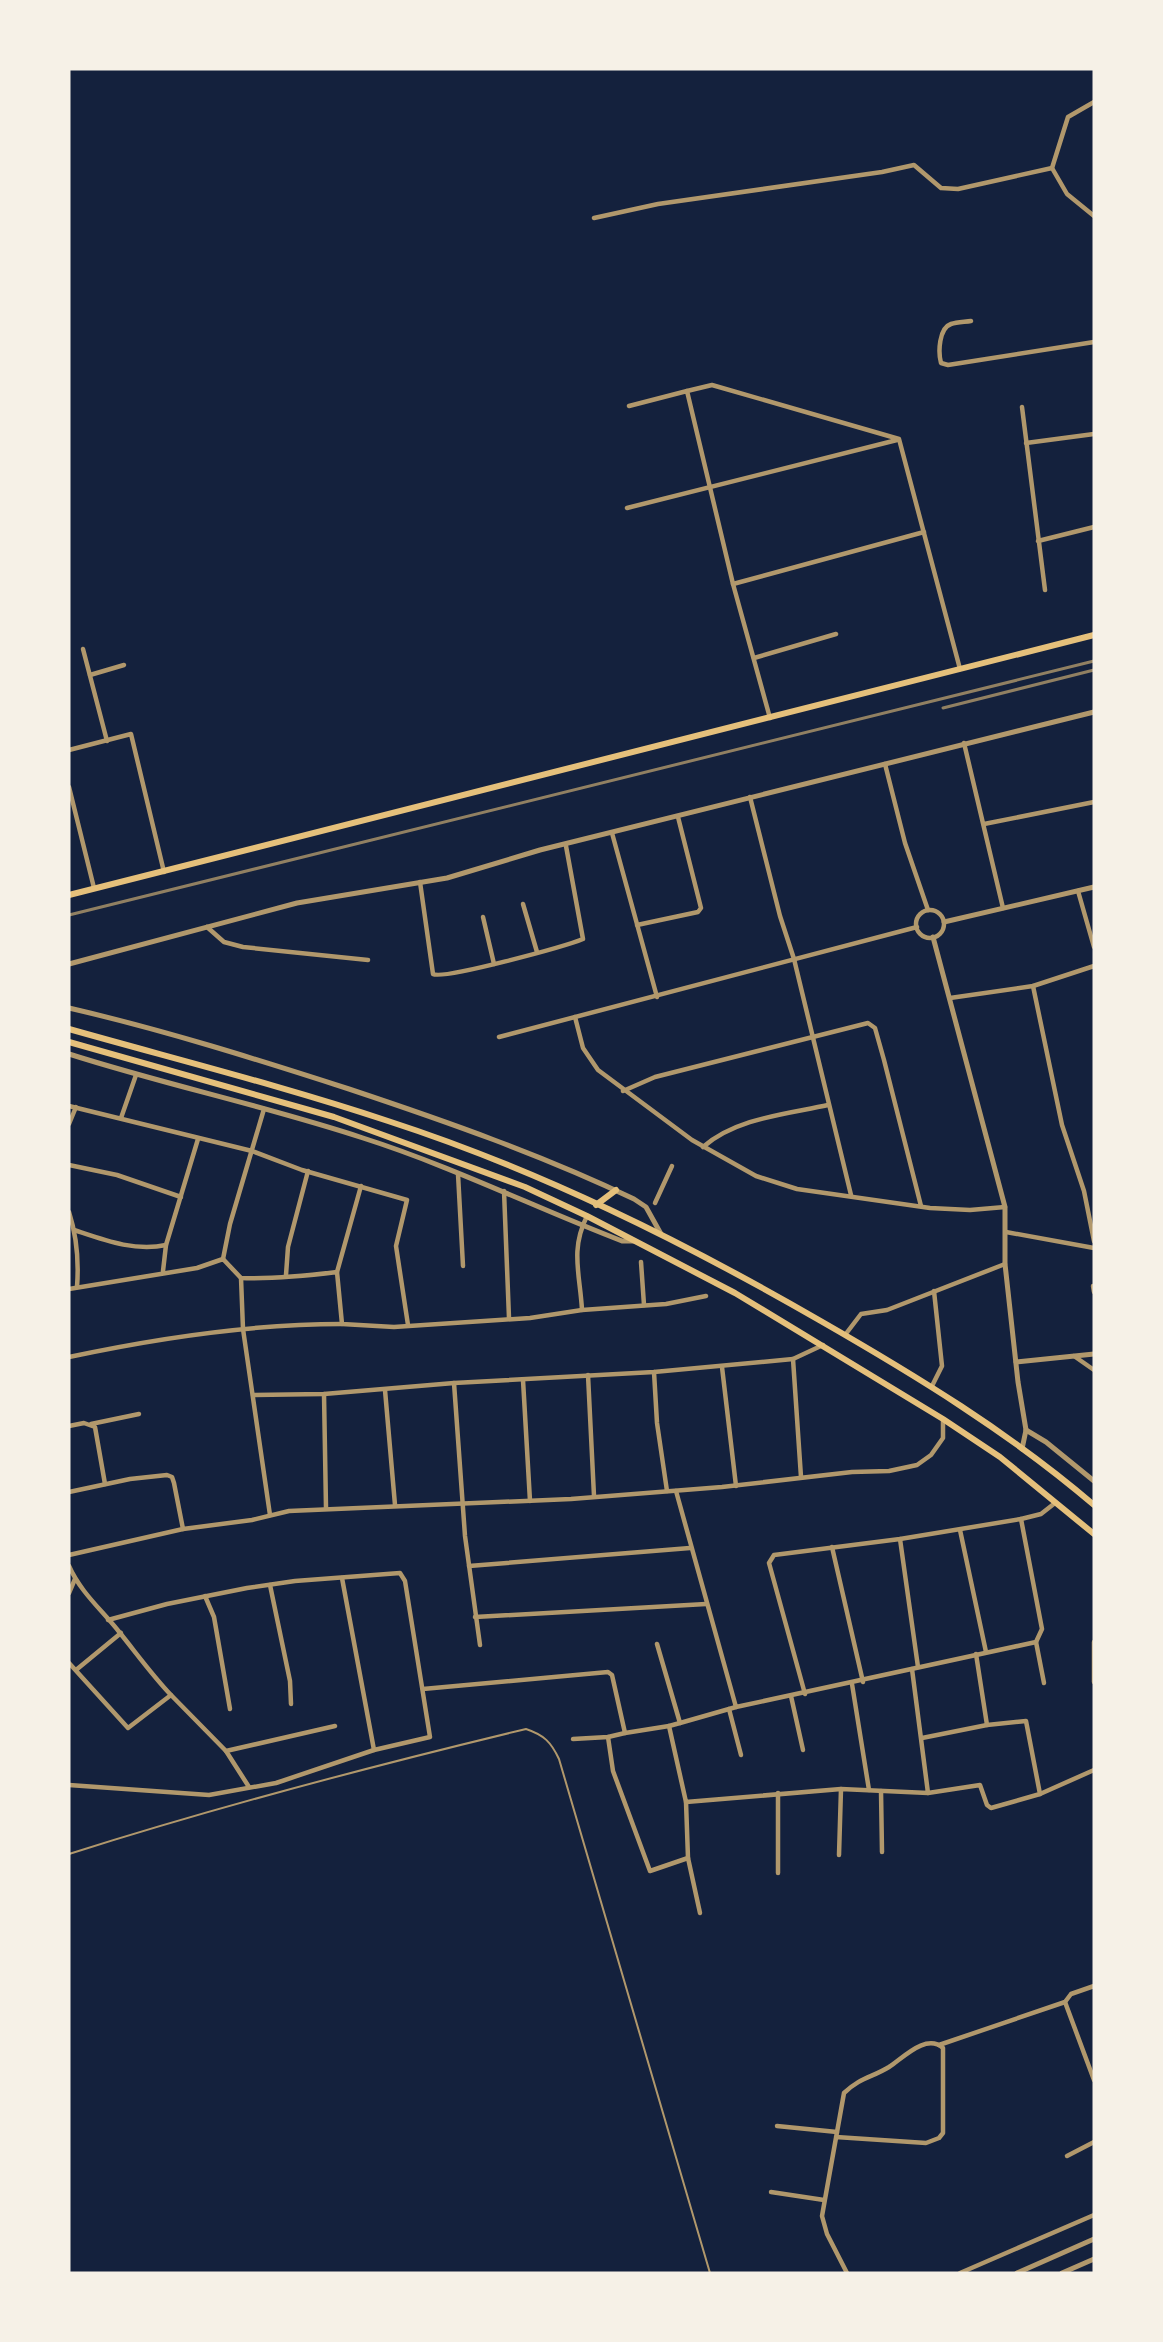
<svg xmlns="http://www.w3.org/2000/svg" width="1163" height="2342" viewBox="0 0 1163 2342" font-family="Manrope,sans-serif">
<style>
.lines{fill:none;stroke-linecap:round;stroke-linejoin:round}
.service{stroke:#b1986c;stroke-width:2}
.minor{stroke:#b1986c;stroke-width:4.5}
.tertiary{stroke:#b1986c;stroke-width:5}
.secondary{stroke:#e5c07b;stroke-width:6}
.rail{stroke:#918062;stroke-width:3}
</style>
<rect width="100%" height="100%" fill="#14213d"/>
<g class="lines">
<path class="service" d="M 69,1854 C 220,1806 372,1766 526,1729 C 544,1735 551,1742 559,1759 L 710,2273"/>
<g class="minor">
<polyline points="1052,168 1068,117 1094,102"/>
<polyline points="594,218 658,204 882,172 914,165 941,188 958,189 1052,168 1067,194 1094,216"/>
<path d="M 971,321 C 965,322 957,322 951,324 C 939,328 938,352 941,363 L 948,365 L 1094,342"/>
<polyline points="687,391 712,385 899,439 960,669"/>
<polyline points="629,406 687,391 733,584 770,718"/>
<polyline points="1022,407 1045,590"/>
<polyline points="1026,443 1094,434"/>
<polyline points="627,508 897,440"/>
<polyline points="1038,541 1094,527"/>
<polyline points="733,584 924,532"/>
<polyline points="83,649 107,741"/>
<polyline points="754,658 836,634"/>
<polyline points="90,675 124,665"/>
<polyline points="964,743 1003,908"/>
<polyline points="69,750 131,734 164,872"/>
<polyline points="885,764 905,843 928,910"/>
<polyline points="69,787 94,888"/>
<polyline points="750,797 780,916 794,959 851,1195"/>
<polyline points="984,824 1094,802"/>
<polyline points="612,833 657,997"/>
<path d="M 420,882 L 433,974 C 443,980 566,946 583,939 L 566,846"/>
<polyline points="1078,891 1094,947"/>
<polyline points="523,904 537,952"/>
<circle cx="930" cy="924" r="14"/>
<polyline points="483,917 494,964"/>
<polyline points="637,925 698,912 701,908 678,817"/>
<polyline points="207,927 224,942 243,947 368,960"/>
<polyline points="1033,986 1062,1125 1084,1191 1094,1241"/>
<polyline points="950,998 1033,986 1094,966"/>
<polyline points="575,1017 583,1048 598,1070 692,1140 756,1176 797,1189 930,1208 970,1210 1005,1207"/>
<polyline points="499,1037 917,927"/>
<polyline points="623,1091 655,1077 868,1023 875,1028 884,1060 921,1206"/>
<polyline points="69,1106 252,1151 302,1170 407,1200 396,1246 408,1325"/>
<polyline points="121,1118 136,1075"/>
<polyline points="69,1124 76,1107"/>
<path d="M 703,1147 C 736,1118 787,1114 828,1105"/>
<polyline points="69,1165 117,1175 181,1197"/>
<polyline points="458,1174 463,1266"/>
<polyline points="504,1191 509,1318"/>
<polyline points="655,1203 672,1166"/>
<path d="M 69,1212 C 77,1237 79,1261 77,1287"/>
<path d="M 74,1230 C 104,1240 135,1252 166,1245"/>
<polyline points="1006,1232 1094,1248"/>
<polyline points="223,1259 230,1224 264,1109"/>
<polyline points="641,1262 644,1305"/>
<polyline points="163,1271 166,1245 198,1139"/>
<polyline points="337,1272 361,1186"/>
<polyline points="286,1275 288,1247 308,1171"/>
<polyline points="241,1278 243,1329 270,1515"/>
<polyline points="1093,1286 1094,1292"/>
<path d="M 69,1289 L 197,1268 L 223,1259 L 241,1278 C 273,1279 305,1276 337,1272 L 342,1324 L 394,1327 L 530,1318 L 582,1310 L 666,1304 L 706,1296"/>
<path d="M 582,1310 C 580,1274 570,1250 587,1216"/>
<polyline points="845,1335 861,1314 887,1310 1005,1264"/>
<polyline points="1074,1356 1094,1370"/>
<path d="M 69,1357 C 158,1338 250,1324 342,1324"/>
<polyline points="793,1359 823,1345"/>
<polyline points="722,1367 736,1486"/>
<polyline points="654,1372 657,1423 667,1491"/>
<polyline points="588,1375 594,1496"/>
<polyline points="523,1380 530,1501"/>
<polyline points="454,1383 465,1536 480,1645"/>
<polyline points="932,1386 942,1366 934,1291"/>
<polyline points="385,1390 395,1505"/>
<polyline points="324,1394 326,1508"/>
<polyline points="253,1395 324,1394 454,1383 654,1372 793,1359 801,1477"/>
<polyline points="91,1424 139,1414"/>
<polyline points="69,1426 84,1423 95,1427 105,1484"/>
<polyline points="676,1491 736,1707 1036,1642 1042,1629 1021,1519 1041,1514 1055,1503"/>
<polyline points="69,1492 130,1479 167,1475 172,1477 174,1483 183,1529"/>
<polyline points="960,1530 986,1652"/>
<polyline points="900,1539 918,1667"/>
<polyline points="832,1547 863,1682"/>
<polyline points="69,1555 183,1529 252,1520 289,1511 571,1499 722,1487 852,1472 889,1471 917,1465 931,1455 943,1438 943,1419"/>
<path d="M 69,1566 C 81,1593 102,1610 120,1633 C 137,1654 152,1675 171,1695"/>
<polyline points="469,1566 690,1548"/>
<polyline points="342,1578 374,1750"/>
<polyline points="270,1585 290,1681 291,1704"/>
<polyline points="69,1593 75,1579"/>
<polyline points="205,1596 214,1617 230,1709"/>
<polyline points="475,1617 706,1604"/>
<polyline points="1036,1642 1044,1683"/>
<polyline points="1094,1642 1094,1682"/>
<polyline points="657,1644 680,1723 669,1726 686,1802 841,1789 928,1793 912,1669"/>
<polyline points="976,1654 987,1725"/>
<polyline points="69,1663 128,1728 171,1695 226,1751 335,1726"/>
<polyline points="76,1670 121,1633"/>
<polyline points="852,1684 869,1790"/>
<polyline points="423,1689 608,1672 612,1675 625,1733 669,1726"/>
<polyline points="805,1694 769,1563 774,1555 900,1539 1021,1519"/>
<polyline points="791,1696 803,1750"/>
<polyline points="729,1709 741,1755"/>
<polyline points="680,1723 736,1707"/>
<polyline points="608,1737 613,1771 650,1871 688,1858"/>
<polyline points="922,1738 987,1725 1026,1721 1040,1794 991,1808 987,1805 980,1785 928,1793"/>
<polyline points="573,1739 608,1737 625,1733"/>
<polyline points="226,1751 249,1787"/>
<polyline points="69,1785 209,1795 276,1783 374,1750 430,1737 405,1581 400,1573 295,1581 247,1588 167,1604 108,1620"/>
<polyline points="881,1791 882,1852"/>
<polyline points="1040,1794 1094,1770"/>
<polyline points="686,1802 688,1858 700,1913"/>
<polyline points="839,1855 841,1789"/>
<polyline points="778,1873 778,1793"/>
<polyline points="1065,2002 1094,2080"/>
<polyline points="939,2045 1065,2002 1071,1994 1094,1986"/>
<polyline points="777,2126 837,2132"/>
<path d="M 836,2137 L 926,2143 L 939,2138 L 943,2133 L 943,2048 C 926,2033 903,2058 889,2067 C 871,2078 861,2077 844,2093 L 822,2216 L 827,2234 L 847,2273"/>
<polyline points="1067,2156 1094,2142"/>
<polyline points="771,2192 824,2200"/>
<polyline points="960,2273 1094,2215"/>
</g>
<g class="tertiary">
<polyline points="944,922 1094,887"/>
<polyline points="933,937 1005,1207 1005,1264 1018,1382 1026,1430 1022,1449"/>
<polyline points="69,964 297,903 447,878 540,850 1094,712"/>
<path d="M 69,1008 C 164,1030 256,1059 349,1089 C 445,1121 542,1155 634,1199 L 646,1207 L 661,1234"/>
<path d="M 69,1054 C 166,1085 266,1106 363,1138 C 451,1166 536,1208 622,1241 L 633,1241"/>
<polyline points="1016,1362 1094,1354"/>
<polyline points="1026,1430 1046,1442 1094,1481"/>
<polyline points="1017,2273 1094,2239"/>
<polyline points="1062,2273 1094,2259"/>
</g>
<g class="secondary">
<polyline points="69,895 1094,635"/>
<path d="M 69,1029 C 175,1059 283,1086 388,1121 C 539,1170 682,1241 819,1320 C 915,1375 1010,1433 1094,1505"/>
<polyline points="69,1042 334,1117 525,1187 587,1216 735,1293 943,1419 1000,1457 1094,1534"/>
<polyline points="596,1205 616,1190"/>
</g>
<g class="rail">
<polyline points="943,708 1094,670"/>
<polyline points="69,915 1094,661"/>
</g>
</g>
<rect width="1163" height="2342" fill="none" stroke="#f6f1e7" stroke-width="141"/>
</svg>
